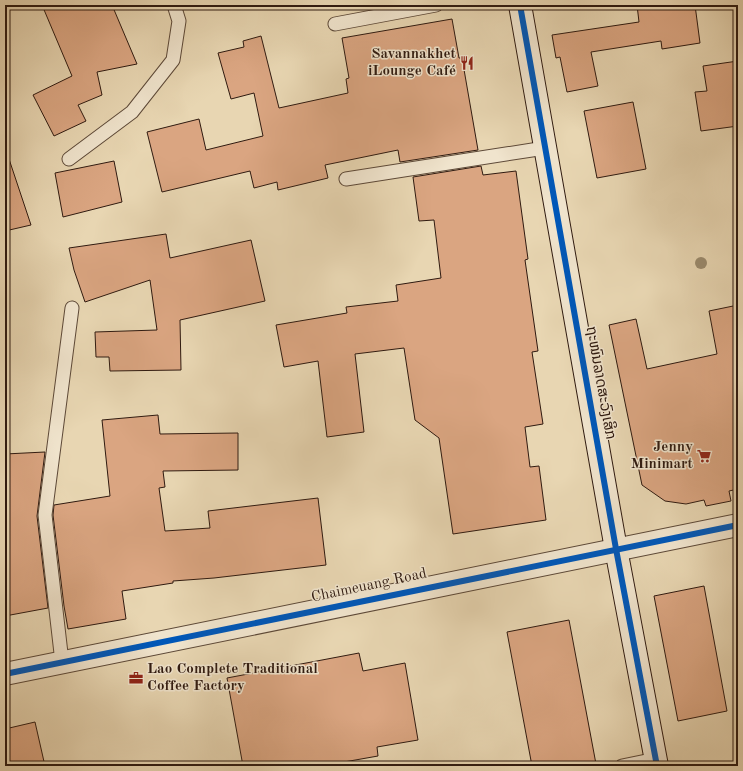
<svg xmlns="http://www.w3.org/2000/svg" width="743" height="771" viewBox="0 0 743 771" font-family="'Old Standard TT','Noto Sans Lao',serif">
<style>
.building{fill:#daa581;stroke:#2f1a10}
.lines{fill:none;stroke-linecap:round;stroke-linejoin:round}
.lane-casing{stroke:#5d4938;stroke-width:15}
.street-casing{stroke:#5d4938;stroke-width:24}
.secondary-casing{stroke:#2f1a10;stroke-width:24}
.lane{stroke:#f0e4cd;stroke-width:13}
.street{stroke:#f0e4cd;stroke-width:22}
.secondary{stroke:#f0e4cd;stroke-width:22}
.cycleway-casing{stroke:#f0e4cd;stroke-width:8}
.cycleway{stroke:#0057b8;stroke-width:6}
.tree{fill:#9a8a6d}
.labels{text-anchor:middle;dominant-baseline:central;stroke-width:3;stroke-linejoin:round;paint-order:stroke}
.poi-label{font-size:15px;font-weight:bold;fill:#2f1a10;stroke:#f0e4cd;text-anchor:end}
.street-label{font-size:15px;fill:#2f1a10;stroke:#f0e4cd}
</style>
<rect width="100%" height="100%" fill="#e8d6b2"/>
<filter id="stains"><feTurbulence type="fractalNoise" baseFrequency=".005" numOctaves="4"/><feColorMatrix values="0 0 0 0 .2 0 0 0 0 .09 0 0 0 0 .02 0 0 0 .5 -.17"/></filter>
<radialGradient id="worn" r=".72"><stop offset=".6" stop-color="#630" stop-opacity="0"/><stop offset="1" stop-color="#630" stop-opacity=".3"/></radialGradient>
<g class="building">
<polygon points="42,5 112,5 137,64 97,72 102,95 78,105 86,121 54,136 33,95 72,76"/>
<polygon points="637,5 695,5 700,43 662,49 661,41 591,52 598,86 567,92 560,57 556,58 552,35 639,22"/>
<polygon points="452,19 459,58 462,58 478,150 400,162 398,150 325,165 328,178 278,190 277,182 254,188 250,171 162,192 147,132 199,119 206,150 263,136 254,93 231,99 218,53 244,47 243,41 261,36 279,108 348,93 346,79 349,78 342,38"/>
<polygon points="738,61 738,126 701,131 695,92 707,91 703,66"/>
<polygon points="633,102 646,169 597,178 584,111"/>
<polygon points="9,159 31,225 5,231 5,160"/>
<polygon points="114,161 122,202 63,217 55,173"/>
<polygon points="481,166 483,175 516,171 528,259 525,260 538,351 532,352 543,424 525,427 530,467 539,466 546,520 453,534 439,438 415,420 404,348 355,354 364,432 327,437 318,361 284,367 276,325 347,313 346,307 398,301 396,285 441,278 434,220 419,221 413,177"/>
<polygon points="166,234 170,258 251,240 265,301 180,320 181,370 110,371 109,357 96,357 95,332 157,330 150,280 85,302 74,270 69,248"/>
<polygon points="738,305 738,489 729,491 731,501 706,506 704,500 686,504 665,501 642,485 609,325 636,319 647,369 717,354 709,311"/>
<polygon points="158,415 160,434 238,433 238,470 163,471 165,487 159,488 165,531 210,528 208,511 318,498 326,565 214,578 173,581 173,583 122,591 126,619 68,629 64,606 53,515 54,505 110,496 102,420"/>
<polygon points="45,452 37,516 48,608 5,616 5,454"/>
<polygon points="704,586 727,711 678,721 654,596"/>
<polygon points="569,620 596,764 583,766 532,766 507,632"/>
<polygon points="359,653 363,671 405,663 418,740 377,747 378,756 344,762 344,766 243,766 227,678"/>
<polygon points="35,722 45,766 5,766 5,729"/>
</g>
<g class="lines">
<defs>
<g id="lane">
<polyline points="335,24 436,5"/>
<polyline points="69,159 132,112 173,60 179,21 174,5"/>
<polyline points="346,179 545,148"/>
<polyline points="62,662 45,515 72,308"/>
<polyline points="622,766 656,759"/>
</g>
<polyline id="street" points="5,674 738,525"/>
<polyline id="secondary" points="520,5 616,549 657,766"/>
</defs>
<use href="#lane" class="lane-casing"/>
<use href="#street" class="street-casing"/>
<use href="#secondary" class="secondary-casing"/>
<use href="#lane" class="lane"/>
<use href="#street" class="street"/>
<use href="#secondary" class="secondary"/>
<defs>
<g id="cycleway">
<polyline points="520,5 616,549 657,766"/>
<polyline points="5,674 738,525"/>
</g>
</defs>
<use href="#cycleway" class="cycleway-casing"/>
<use href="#cycleway" class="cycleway"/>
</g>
<circle class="tree" cx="701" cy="263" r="6"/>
<defs>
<symbol id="restaurant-bare" viewBox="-9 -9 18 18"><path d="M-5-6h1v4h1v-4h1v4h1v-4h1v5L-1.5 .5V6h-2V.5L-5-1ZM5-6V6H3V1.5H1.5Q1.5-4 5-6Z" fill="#8f2418" stroke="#f0e4cd" stroke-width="2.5" paint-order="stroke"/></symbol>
<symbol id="supermarket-bare" viewBox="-9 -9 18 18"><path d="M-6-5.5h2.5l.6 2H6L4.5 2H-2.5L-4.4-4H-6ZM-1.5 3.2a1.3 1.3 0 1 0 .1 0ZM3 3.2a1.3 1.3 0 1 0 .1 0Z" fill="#8f2418" stroke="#f0e4cd" stroke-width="2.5" paint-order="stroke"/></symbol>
<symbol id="office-bare" viewBox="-9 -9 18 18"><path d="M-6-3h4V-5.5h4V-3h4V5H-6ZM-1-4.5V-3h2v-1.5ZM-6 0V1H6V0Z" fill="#8f2418" stroke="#f0e4cd" stroke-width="2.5" paint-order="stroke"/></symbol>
</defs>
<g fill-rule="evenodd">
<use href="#restaurant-bare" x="457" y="53" width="20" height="20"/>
<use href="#supermarket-bare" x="694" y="446" width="20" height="20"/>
<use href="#office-bare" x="126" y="668" width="20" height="20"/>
</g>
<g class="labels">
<g class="poi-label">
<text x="456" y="54">Savannakhet<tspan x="456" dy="17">iLounge Café</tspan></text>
<text x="693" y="447">Jenny<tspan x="693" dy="17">Minimart</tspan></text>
<text x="147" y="669" text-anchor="start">Lao Complete Traditional<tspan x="147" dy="17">Coffee Factory</tspan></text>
</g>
<g class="street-label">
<text transform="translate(600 383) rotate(80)">ຖະໜົນລາດສະວົງເສິກ</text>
<text transform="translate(369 586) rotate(-12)">Chaimeuang Road</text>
</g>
</g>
<rect width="743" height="771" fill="none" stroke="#e8d6b2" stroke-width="20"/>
<rect x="6" y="6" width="731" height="759" fill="none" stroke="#2f1a10" stroke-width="2"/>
<rect x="10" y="10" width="723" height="751" fill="none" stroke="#2f1a10"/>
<rect width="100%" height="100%" filter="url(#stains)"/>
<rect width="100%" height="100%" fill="url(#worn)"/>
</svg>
